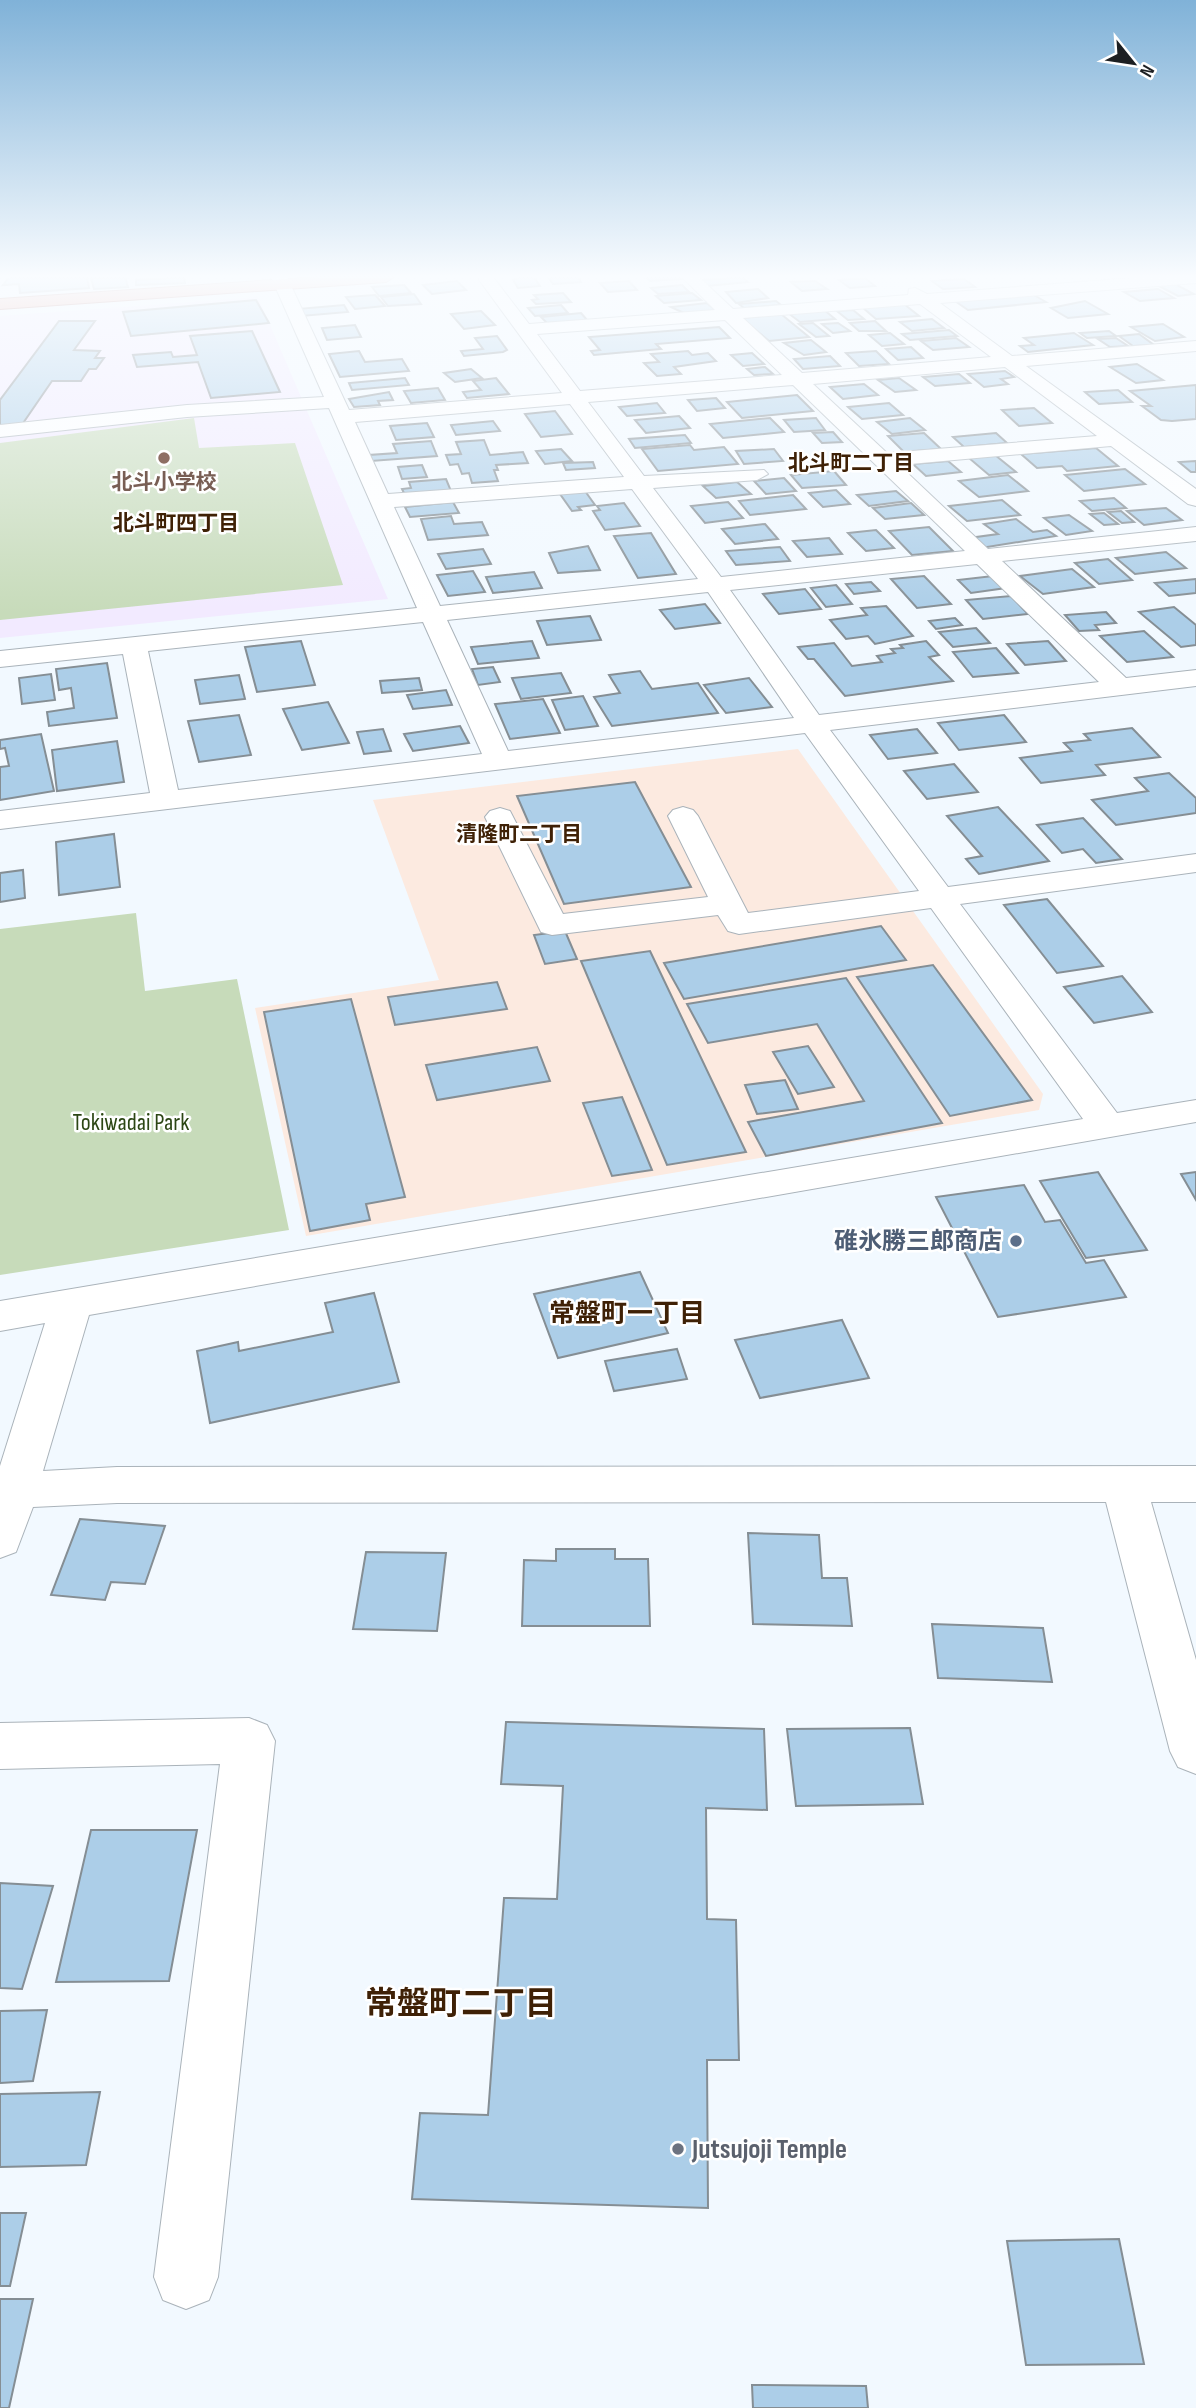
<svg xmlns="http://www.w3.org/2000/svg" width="1196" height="2408" viewBox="0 0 1196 2408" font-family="'Sofia Sans Condensed','Noto Sans JP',sans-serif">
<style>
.industrial{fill:#fceae0}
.education{fill:#f2eaff}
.green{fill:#c7dbba}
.building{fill:#accee8;stroke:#858e94;stroke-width:2}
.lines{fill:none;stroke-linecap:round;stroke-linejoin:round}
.minor-casing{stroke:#aab3ba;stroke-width:2}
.major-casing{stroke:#9f4a3b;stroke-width:2}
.minor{fill:#fff;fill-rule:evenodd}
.major{fill:#efa091;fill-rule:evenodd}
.education-dot{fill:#8d6e63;stroke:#fff;stroke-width:2.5}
.service-dot{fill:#5c6f8a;stroke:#fff;stroke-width:2.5}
.worship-dot{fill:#6b7280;stroke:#fff;stroke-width:2.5}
.labels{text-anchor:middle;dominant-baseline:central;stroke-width:5;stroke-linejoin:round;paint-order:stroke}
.far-neighbourhood-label{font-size:21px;font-weight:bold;fill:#3f2106;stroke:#fff}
.far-education-label{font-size:21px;font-weight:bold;fill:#785e54;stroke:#fff}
.park-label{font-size:24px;fill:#2c4614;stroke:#fff}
.service-label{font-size:24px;font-weight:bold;fill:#4e5e75;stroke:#fff;text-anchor:end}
.neighbourhood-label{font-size:26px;font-weight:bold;fill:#3f2106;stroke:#fff}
.near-worship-label{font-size:28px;font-weight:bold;fill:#5b616d;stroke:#fff;text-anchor:start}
.near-neighbourhood-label{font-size:32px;font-weight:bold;fill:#3f2106;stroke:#fff}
</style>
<rect width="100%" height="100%" fill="#f2f9ff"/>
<polygon class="industrial" points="798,749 1043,1094 1039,1110 306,1236 255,1008 439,980 373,800"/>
<polygon class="education" points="258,297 388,599 0,638 0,316"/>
<g class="green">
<polygon points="194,418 199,448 295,443 343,585 0,620 0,443"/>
<polygon points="136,913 145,991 237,979 289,1230 0,1275 0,929"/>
</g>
<g class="building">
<polygon points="9,277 87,277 89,288 20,293 19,284 3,285"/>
<polygon points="125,277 128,287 94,289 91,278"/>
<polygon points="184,277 185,283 136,285 136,280"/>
<polygon points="519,277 534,277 540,286 518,288 513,280"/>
<polygon points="548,277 578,277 581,282 553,284"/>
<polygon points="646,277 679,277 681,279 650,281"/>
<polygon points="742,277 748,282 707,286 701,280"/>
<polygon points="865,278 875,286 850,288 839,280"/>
<polygon points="964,279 975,287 943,289 932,281"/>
<polygon points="457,281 466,290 432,294 423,285"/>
<polygon points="629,281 637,290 608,292 600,283"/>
<polygon points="815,281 827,289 802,291 791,282"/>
<polygon points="1175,284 1194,294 1178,296 1159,286"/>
<polygon points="404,285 411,293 379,296 372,287"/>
<polygon points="682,285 689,292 658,294 651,288"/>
<polygon points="758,289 768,298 736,303 726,292"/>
<polygon points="1158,289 1174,298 1140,301 1124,292"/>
<polygon points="563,293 571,302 536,304 532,300 538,299 534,295"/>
<polygon points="692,293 701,300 664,303 656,296"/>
<polygon points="414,294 421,304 388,306 381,297"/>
<polygon points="1032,294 1046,302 968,310 955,301"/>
<polygon points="375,295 385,306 355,309 346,297"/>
<polygon points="256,300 269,323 131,336 123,312"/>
<polygon points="776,301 781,305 744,308 739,304"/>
<polygon points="1085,301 1108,314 1068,318 1051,308"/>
<polygon points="707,303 718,312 688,315 671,307"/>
<polygon points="904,304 919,316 876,319 862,307"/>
<polygon points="344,305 348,312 301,316 297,309"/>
<polygon points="561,305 568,313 535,316 528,308"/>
<polygon points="823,309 835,319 800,322 788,313"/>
<polygon points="853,310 864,319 848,320 837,311"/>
<polygon points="481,311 495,325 464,329 451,314"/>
<polygon points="581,313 588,321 547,323 541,317"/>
<polygon points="781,314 809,337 769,341 741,318"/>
<polygon points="932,319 944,328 912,331 900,322"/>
<polygon points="59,321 95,321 74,350 100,351 95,358 104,358 96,369 89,369 81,381 52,381 19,429 0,429 0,400"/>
<polygon points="875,321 886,331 859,331 850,323"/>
<polygon points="813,323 829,336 816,337 799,324"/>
<polygon points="838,323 850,331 833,333 822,324"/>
<polygon points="1163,324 1184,337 1155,341 1131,327"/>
<polygon points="355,325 361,337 327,340 322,328"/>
<polygon points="719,327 730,338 656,344 661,349 594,355 591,351 600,350 589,337"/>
<polygon points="949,330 957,336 910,340 902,334"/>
<polygon points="252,331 280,392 211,398 198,362 137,367 133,355 171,352 173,357 197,355 190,336"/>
<polygon points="1109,331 1116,336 1087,338 1080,333"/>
<polygon points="890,333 904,344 882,346 869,335"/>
<polygon points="1074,333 1093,345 1028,352 1020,346 1034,345 1024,338"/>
<polygon points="1139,334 1154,345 1133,346 1119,336"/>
<polygon points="497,336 507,350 503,352 464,356 461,351 483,349 475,338"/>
<polygon points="956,338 969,347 933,350 921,341"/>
<polygon points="1116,338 1128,346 1110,347 1098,339"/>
<polygon points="811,340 826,352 804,355 784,343"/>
<polygon points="911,347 923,358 898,360 886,349"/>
<polygon points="359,351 365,362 402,359 409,371 340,377 329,354"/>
<polygon points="688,351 692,355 708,353 716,361 674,367 681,374 657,376 644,363 659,362 651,354"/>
<polygon points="876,351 889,364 859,366 846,353"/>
<polygon points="752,353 764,364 743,366 731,355"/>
<polygon points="830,356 840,366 803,369 794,359"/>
<polygon points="1137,364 1163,380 1136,383 1110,367"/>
<polygon points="765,367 773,374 754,375 747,369"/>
<polygon points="471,369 482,378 455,382 444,373"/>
<polygon points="1005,371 1014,377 1001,379 1008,384 984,387 968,374"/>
<polygon points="959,374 970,383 935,386 923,377"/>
<polygon points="405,378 409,385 352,390 349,383"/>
<polygon points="496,378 509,394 467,398 463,392 481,390 473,381"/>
<polygon points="899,378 916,390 895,392 878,380"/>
<polygon points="864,384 878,395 843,399 830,387"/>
<polygon points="1196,385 1196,419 1172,421 1161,420 1142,406 1151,406 1130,391"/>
<polygon points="438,388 445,400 411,403 404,391"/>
<polygon points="1118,390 1132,402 1099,404 1085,392"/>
<polygon points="389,392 393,400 378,401 380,405 354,407 349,399"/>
<polygon points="797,395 813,411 742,418 727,402"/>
<polygon points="716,398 725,408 697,411 688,400"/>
<polygon points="657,403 665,413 627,416 619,407"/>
<polygon points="889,403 903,415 862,419 848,407"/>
<polygon points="1034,408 1052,423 1019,426 1002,410"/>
<polygon points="555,411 572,434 541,437 525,414"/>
<polygon points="679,416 690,428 646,433 635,420"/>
<polygon points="770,418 784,432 723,438 710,424"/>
<polygon points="816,418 825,430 794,432 784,420"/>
<polygon points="910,418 925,430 892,434 877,422"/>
<polygon points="493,421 500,431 456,435 451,425"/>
<polygon points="427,423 434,437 396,440 390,426"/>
<polygon points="833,432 842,442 822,443 813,433"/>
<polygon points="924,433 941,449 904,452 888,436"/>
<polygon points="996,433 1007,443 964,447 953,437"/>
<polygon points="685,435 691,443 635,448 629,439"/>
<polygon points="484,440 490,455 523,452 528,463 496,465 498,470 494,470 498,481 472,483 469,473 462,474 458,464 450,465 446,455 461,454 456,442"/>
<polygon points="431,441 437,456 371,461 369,455 397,453 393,444"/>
<polygon points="690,445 694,450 724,447 738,464 658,471 642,449"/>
<polygon points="1096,448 1118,466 1067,471 1062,466 1037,468 1021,454"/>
<polygon points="561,449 572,461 545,464 536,451"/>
<polygon points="774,449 783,461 744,464 736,451"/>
<polygon points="995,455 1016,472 989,475 969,458"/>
<polygon points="948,461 961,472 926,476 913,464"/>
<polygon points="1196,461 1196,472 1191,472 1179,462"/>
<polygon points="593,462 595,468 566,470 563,463"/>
<polygon points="422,465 427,477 402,479 398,467"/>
<polygon points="1125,469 1145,484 1084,491 1065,475"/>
<polygon points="834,471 846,485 802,488 791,475"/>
<polygon points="1008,475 1028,491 979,497 959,481"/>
<polygon points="784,478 796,491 766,494 754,481"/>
<polygon points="446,479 451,491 405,495 402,489 411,488 409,482"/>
<polygon points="737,482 751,494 716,498 703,486"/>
<polygon points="836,490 850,504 823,507 809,493"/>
<polygon points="585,491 595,505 578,507 581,510 572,511 560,494"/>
<polygon points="896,491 908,501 869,506 857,495"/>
<polygon points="793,495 806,509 750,515 739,501"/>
<polygon points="1114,498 1126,508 1092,511 1080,501"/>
<polygon points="1002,500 1020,515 967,521 949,506"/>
<polygon points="453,502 459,513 410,517 405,507"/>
<polygon points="728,502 743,518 705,523 691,506"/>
<polygon points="624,503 640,526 605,530 593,511 600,510 597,506"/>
<polygon points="911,503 924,515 885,519 873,508"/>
<polygon points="1166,508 1182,520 1144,525 1127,511"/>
<polygon points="1121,511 1134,522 1122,523 1108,512"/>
<polygon points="1104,513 1118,524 1104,525 1090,514"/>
<polygon points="1069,515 1092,531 1066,535 1044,518"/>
<polygon points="451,516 454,524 482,522 488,535 428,540 421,519"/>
<polygon points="1016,519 1033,532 1047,530 1056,536 981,548 969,538 998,534 984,524"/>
<polygon points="765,524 778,539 735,544 722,529"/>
<polygon points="929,527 953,551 912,555 889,531"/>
<polygon points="876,530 894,548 866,551 848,533"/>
<polygon points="651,533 676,574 638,578 614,536"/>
<polygon points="829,538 842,554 807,557 793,541"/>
<polygon points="588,546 600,570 558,573 549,553"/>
<polygon points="780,547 790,561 736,565 726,551"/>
<polygon points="483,549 491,564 446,569 438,554"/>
<polygon points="1166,552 1186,568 1135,574 1116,558"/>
<polygon points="1108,559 1132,580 1099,584 1075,563"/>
<polygon points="1072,569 1094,587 1043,594 1020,576"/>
<polygon points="473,571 485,592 448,596 437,575"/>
<polygon points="534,572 542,588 493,593 486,577"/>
<polygon points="924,576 951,604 917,608 891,579"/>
<polygon points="993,576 1006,588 971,593 958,580"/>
<polygon points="1196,579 1196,593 1169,596 1155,583"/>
<polygon points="871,582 880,591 854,594 846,584"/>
<polygon points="836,585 852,604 826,607 811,588"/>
<polygon points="805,589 821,609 779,614 763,594"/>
<polygon points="1011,596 1028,614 983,619 966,600"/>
<polygon points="705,604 720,623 675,629 660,610"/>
<polygon points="886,606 913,636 875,644 868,636 846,639 830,620 867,615 861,608"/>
<polygon points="1174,607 1196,625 1196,645 1181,647 1139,612"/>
<polygon points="1106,612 1116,623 1095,625 1099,630 1079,631 1065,615"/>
<polygon points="590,616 601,640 547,645 537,621"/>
<polygon points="955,618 962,625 936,629 929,621"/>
<polygon points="976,628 990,643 953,647 939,632"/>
<polygon points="1144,631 1173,657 1127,662 1100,636"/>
<polygon points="301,641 315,685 257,692 245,647"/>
<polygon points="532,641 539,658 478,664 471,647"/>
<polygon points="926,641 939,655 929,657 953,681 845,696 814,659 808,659 798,647 834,643 852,666 882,662 877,656 895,653 891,649 903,648 900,645"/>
<polygon points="1048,641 1066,661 1025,665 1007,644"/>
<polygon points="996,648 1018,673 973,677 953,652"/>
<polygon points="107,663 117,718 49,726 47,712 74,708 71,688 59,690 56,669"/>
<polygon points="493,667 500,682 478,685 472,669"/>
<polygon points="640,671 652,689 698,683 718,713 612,726 594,697 620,693 609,675"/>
<polygon points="561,673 571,693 521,699 512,678"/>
<polygon points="51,674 55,700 22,704 19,678"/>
<polygon points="239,675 245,699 200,704 195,680"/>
<polygon points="419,678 422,690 382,693 380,681"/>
<polygon points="749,678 772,707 726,713 704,685"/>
<polygon points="446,690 452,705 413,709 407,695"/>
<polygon points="583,696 598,726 565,730 552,700"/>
<polygon points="543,699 560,733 510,739 495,704"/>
<polygon points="328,702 349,743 302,750 283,709"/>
<polygon points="239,715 251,755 199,762 188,721"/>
<polygon points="1004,715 1026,742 959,750 938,723"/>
<polygon points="460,726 469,743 413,751 404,734"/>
<polygon points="1132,728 1160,757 1096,765 1105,775 1041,783 1020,758 1072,751 1064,743 1090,740 1084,734"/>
<polygon points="383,729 391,751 364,754 357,732"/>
<polygon points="917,729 937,753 888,759 870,735"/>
<polygon points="41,734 54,791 0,800 0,767 9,766 5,748 0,749 0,740"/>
<polygon points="117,741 124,782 57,791 52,750"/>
<polygon points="954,764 978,792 927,799 904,771"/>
<polygon points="1169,773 1196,798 1196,813 1116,825 1092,800 1148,791 1135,778"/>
<polygon points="635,782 691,887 564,904 517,796"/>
<polygon points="998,807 1049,861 979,874 966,859 982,856 947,816"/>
<polygon points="1083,818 1122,859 1096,863 1083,849 1062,853 1037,825"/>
<polygon points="114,834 120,887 59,895 56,842"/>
<polygon points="23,870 25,898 0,902 0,873"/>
<polygon points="1047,899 1103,966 1057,973 1004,905"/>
<polygon points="881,926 906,960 684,999 664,963"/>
<polygon points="565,931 577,959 545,964 534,935"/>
<polygon points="650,951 746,1152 667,1165 581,961"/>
<polygon points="933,965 1032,1100 950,1116 857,977"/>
<polygon points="1122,976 1152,1012 1094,1023 1064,987"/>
<polygon points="846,978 942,1123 766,1156 748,1122 864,1101 817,1024 708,1043 687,1004"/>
<polygon points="497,982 507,1009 395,1025 388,997"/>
<polygon points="351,999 405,1197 366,1204 370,1220 310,1231 264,1012"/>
<polygon points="808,1046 834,1087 798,1094 773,1052"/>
<polygon points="537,1047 550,1081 437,1100 426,1065"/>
<polygon points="785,1080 798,1109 757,1114 745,1085"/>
<polygon points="622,1097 652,1170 612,1176 583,1103"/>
<polygon points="1098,1172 1147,1250 1086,1258 1040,1181"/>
<polygon points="1196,1172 1196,1200 1181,1174"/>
<polygon points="1024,1185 1045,1222 1060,1220 1086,1263 1104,1260 1126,1297 998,1317 936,1197"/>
<polygon points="640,1272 668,1333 558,1358 534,1294"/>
<polygon points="374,1293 399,1382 210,1423 197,1351 238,1342 239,1351 333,1332 325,1303"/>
<polygon points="842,1320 869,1378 760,1398 735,1340"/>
<polygon points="677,1349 687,1379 614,1391 605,1361"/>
<polygon points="80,1519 165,1526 145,1584 111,1582 105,1600 51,1595"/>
<polygon points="748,1533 819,1535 822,1578 847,1578 852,1626 753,1624"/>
<polygon points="556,1549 615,1549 615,1559 648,1559 650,1626 522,1626 524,1560 556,1561"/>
<polygon points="366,1552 446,1553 437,1631 353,1629"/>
<polygon points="932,1624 1043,1628 1052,1682 938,1678"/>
<polygon points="506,1722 764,1729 767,1810 706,1808 707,1919 736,1920 739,2060 707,2060 708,2208 412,2199 420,2113 488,2115 504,1898 557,1899 563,1786 501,1784"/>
<polygon points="910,1728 923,1804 796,1806 787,1729"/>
<polygon points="91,1830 197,1830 169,1981 56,1982"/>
<polygon points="0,1883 53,1886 22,1989 0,1988"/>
<polygon points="47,2010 33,2081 0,2083 0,2011"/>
<polygon points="100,2092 86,2165 0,2167 0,2094"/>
<polygon points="0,2213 26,2213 10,2286 0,2286"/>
<polygon points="1119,2239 1144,2364 1026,2365 1007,2241"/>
<polygon points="0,2299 33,2299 9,2408 0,2408"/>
<polygon points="752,2385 866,2386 868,2408 753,2408"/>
</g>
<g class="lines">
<defs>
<g id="minor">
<path d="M 271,277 L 287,277 L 349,410 L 562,393 L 477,277 L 493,277 L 529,324 L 715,310 L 682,277 L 699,277 L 733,309 L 908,295 L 909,289 L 915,288 L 927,294 L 1146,277 L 1196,277 L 1196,283 L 940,303 L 1012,356 L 1196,341 L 1196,351 L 1026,366 L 1196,489 L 1196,506 L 1188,504 L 1111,446 L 899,465 L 988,549 L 1196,527 L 1196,541 L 1002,561 L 1126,678 L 1196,670 L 1196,686 L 830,730 L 948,887 L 1196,854 L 1196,872 L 960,904 L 1117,1113 L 1196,1100 L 1196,1122 L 89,1315 L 43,1471 L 117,1467 L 1196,1466 L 1196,1502 L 1151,1502 L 1196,1660 L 1196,1774 L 1178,1767 L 1170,1751 L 1106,1502 L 117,1503 L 33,1507 L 16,1552 L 0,1558 L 0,1466 L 45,1323 L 0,1331 L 0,1301 L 1083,1119 L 931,908 L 739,934 L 728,931 L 718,915 L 552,935 L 541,932 L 485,817 L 490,811 L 500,808 L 510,811 L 563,914 L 708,897 L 668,816 L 673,810 L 683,807 L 693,810 L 698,816 L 748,913 L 919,891 L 805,733 L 0,829 L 0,811 L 150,793 L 123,654 L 0,667 L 0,651 L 417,608 L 329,408 L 187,417 L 0,437 L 0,425 L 187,405 L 324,397 ZM 920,304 L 991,357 L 802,373 L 743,318 ZM 725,320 L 782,375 L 580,391 L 537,334 ZM 1005,367 L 1097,436 L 887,453 L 813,384 ZM 793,385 L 965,551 L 721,577 L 653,488 L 757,480 L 768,474 L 764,470 L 644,476 L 588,402 ZM 570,404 L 624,477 L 388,494 L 355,422 ZM 632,489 L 698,579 L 440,606 L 394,507 ZM 977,564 L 1099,682 L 819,715 L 730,590 ZM 708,592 L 794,718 L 508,751 L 447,620 ZM 423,622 L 482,754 L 178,790 L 148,651 Z"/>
<polygon points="249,1718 267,1725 275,1741 218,2277 209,2300 186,2309 163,2300 154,2277 220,1764 0,1769 0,1723"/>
</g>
<polygon id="major" points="316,277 394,277 386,282 0,309 0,299"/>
</defs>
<use href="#minor" class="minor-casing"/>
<use href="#major" class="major-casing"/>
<use href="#minor" class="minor"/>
<use href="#major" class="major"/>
</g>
<linearGradient id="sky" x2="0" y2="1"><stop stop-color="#80b2d8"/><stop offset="0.45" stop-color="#f9fcff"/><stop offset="1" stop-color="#f9fcff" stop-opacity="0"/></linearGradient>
<rect width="1196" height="614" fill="url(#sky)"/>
<circle class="education-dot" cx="164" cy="458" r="7"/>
<circle class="service-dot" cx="1016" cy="1241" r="7"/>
<circle class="worship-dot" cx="678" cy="2149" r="7"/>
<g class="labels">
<g class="far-neighbourhood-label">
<text x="851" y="463">北斗町二丁目</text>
<text x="176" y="523">北斗町四丁目</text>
<text x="519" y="834">清隆町二丁目</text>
</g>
<g class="far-education-label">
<text x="164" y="482">北斗小学校</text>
</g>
<g class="park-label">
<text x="131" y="1122">Tokiwadai Park</text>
</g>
<g class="service-label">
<text x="1002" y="1241">碓氷勝三郎商店</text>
</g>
<g class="neighbourhood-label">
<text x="627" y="1314">常盤町一丁目</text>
</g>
<g class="near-worship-label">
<text x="692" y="2149">Jutsujoji Temple</text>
</g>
<g class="near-neighbourhood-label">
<text x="461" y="2004">常盤町二丁目</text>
</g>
</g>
<g transform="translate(1133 63) rotate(120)" stroke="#ffffff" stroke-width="5" paint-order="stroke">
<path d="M0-5L12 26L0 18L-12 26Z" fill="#1c1f22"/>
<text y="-10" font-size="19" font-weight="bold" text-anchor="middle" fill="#1c1f22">N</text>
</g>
</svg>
